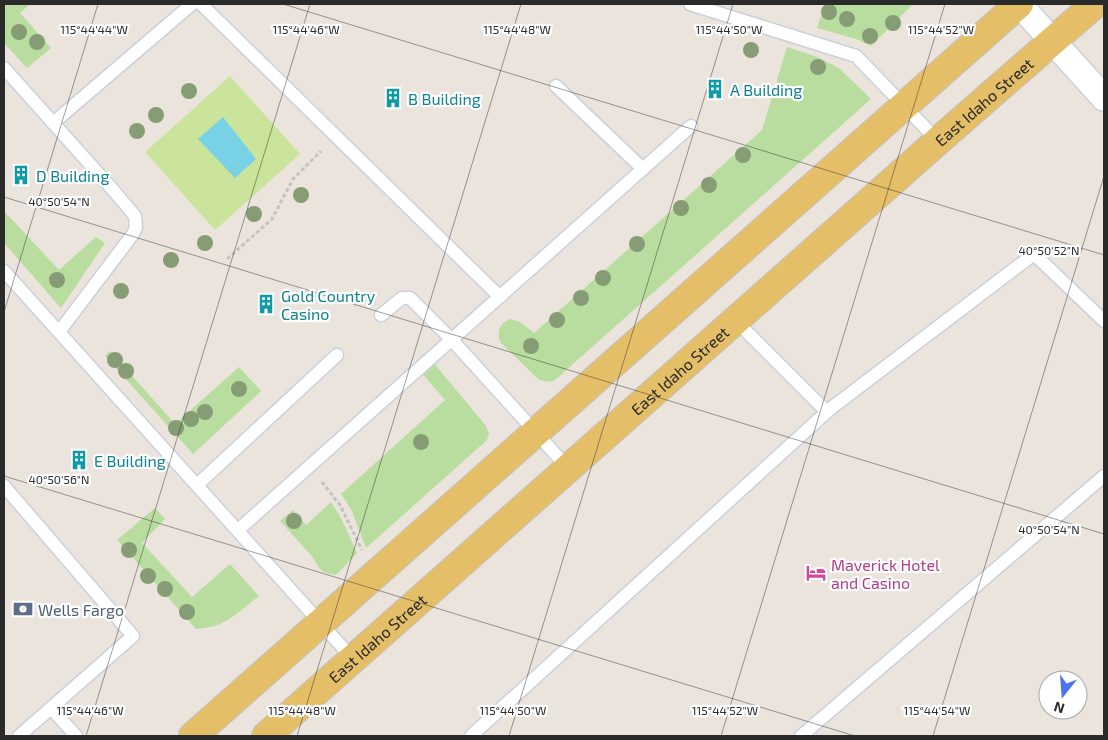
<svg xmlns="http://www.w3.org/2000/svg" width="1108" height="740" viewBox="0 0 1108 740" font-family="'Exo 2',sans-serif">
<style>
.green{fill:#b9dd9e}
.pitch{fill:#cbe49b}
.water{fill:#79d1e5}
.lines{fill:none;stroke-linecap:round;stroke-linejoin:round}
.lane-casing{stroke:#ccd0db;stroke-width:15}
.street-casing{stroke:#ccd0db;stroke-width:28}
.primary-casing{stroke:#c3c3c3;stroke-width:30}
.path{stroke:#c3c3c3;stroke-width:3;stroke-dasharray:4 2.5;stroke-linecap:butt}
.lane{stroke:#fff;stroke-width:12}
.street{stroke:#fff;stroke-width:25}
.primary{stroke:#e5be68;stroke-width:28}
.tree{fill:#869c75}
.ticks{fill:none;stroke:#2a2a2a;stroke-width:1;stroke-opacity:0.45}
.labels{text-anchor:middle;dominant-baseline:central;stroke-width:4.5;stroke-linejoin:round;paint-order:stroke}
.culture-label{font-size:16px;fill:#0d838f;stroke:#fff;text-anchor:start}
.street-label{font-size:16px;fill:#2a2a2a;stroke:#fff}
.hotel-label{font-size:16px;fill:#b23c85;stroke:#fff;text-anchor:start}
.service-label{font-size:16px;fill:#4e5e75;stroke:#fff;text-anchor:start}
.ticks-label{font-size:12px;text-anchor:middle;fill:#2a2a2a;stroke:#fff;stroke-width:4.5;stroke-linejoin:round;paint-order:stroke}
</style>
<rect width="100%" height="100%" fill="#ebe4dd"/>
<g class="green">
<polygon points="4,4 30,4 20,13 51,48 27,68 4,43"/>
<polygon points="825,4 913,4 871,46 856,39 817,28"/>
<path d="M 787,47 L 818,57 L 840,69 L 871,99 L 555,380 L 550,382 L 539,380 L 500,342 C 497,331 499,324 510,319 L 520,322 L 534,333 L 762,130 Z"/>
<polygon points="4,211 59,270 96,237 105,243 61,308 4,243"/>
<polygon points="110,351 175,424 239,367 261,391 193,454 105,356"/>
<polygon points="432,361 486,426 489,434 487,440 366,548 351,509 341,494 445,400 420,371"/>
<polygon points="331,502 341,518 357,553 336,575 325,573 320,569 311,555 280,521 293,510 306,525"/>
<path d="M 155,508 L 165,519 L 142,543 L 192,597 L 230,564 L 259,596 C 237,613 225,628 196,629 L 117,540 Z"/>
</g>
<polygon class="pitch" points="230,76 300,154 215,230 145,152"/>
<polygon class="water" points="223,117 256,159 235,178 198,139"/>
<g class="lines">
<defs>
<g id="lane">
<polyline points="201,4 500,297"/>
<polyline points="690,4 856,56 938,141"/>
<polyline points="4,68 114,191 135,216 136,227 133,234 59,332"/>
<polyline points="556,86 643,169"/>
<polyline points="53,123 192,4"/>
<polyline points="4,271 353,659"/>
<polyline points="381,315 402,298 410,298 452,340 568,468"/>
<polyline points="735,320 827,412"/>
<polyline points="197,485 337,355"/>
<polyline points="4,486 133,636 19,736"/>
<polyline points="238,530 691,126"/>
<polyline points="51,708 76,736"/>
<polyline points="471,736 830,409 1034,254 1104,321"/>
<polyline points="801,736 1104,476"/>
</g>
<polyline id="street" points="1019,4 1104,98"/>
<g id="primary">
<polyline points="193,736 1019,4"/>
<path id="s1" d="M 266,736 L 938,141 L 1095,4"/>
</g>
</defs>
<use href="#lane" class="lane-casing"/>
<use href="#street" class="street-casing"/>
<use href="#primary" class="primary-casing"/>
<g class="path">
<polyline points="227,259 272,219 293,179 321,151"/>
<polyline points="322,482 340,505 362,550"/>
</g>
<use href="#lane" class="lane"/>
<use href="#street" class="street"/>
<use href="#primary" class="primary"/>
</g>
<g class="tree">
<circle cx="829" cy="12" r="8"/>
<circle cx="847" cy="19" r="8"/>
<circle cx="893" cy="23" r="8"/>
<circle cx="19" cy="32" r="8"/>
<circle cx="870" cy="36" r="8"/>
<circle cx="37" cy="42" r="8"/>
<circle cx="751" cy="50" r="8"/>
<circle cx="818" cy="67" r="8"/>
<circle cx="189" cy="91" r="8"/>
<circle cx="156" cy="115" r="8"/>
<circle cx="137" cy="131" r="8"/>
<circle cx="743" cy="155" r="8"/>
<circle cx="709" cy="185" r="8"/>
<circle cx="301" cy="195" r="8"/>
<circle cx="681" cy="208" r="8"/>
<circle cx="254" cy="214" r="8"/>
<circle cx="205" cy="243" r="8"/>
<circle cx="637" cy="244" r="8"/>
<circle cx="171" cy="260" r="8"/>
<circle cx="603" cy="278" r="8"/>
<circle cx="57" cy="280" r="8"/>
<circle cx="121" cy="291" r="8"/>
<circle cx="581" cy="298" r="8"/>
<circle cx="557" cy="320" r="8"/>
<circle cx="531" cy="346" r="8"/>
<circle cx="115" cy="360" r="8"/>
<circle cx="126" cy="371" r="8"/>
<circle cx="239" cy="389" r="8"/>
<circle cx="205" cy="412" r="8"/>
<circle cx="191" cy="419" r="8"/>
<circle cx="176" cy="428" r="8"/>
<circle cx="421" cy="442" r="8"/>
<circle cx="294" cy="521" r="8"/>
<circle cx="129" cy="550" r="8"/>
<circle cx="148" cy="576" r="8"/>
<circle cx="165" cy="589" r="8"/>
<circle cx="187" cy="612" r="8"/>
</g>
<path class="ticks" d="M 283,4 L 1104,255M 4,197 L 1104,534M 4,312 L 98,4M 4,476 L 855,736M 86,736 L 310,4M 297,736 L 521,4M 509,736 L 733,4M 721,736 L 945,4M 933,736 L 1104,176"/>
<defs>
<symbol id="building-bare" viewBox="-9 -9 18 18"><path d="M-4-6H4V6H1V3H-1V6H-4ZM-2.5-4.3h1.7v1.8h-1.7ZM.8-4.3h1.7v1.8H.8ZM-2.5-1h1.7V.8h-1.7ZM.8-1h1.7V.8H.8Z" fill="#0f9aa8" stroke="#fff" stroke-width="2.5" paint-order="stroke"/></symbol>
<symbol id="hotel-bare" viewBox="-9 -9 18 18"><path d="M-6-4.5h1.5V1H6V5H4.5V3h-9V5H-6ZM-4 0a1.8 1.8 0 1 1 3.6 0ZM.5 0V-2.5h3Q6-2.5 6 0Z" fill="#d1479c" stroke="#fff" stroke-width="2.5" paint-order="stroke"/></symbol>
<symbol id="bank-bare" viewBox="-9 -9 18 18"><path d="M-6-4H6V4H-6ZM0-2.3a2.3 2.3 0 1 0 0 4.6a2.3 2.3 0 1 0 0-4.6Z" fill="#5c6f8a" stroke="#fff" stroke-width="2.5" paint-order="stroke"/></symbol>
</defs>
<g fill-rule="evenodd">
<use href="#building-bare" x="701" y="75" width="28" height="28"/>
<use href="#building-bare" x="379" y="84" width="28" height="28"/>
<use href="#building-bare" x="7" y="161" width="28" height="28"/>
<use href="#building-bare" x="252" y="290" width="28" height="28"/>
<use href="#building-bare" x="65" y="446" width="28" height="28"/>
<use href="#hotel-bare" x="802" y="559" width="28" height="28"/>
<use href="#bank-bare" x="9" y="595" width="28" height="28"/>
</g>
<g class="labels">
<g class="culture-label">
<text x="730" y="89">A Building</text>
<text x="408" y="98">B Building</text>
<text x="36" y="175">D Building</text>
<text x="281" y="295">Gold Country<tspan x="281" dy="18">Casino</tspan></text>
<text x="94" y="460">E Building</text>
</g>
<g class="street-label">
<text stroke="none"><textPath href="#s1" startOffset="958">East Idaho Street</textPath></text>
<text stroke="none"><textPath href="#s1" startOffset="552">East Idaho Street</textPath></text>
<text stroke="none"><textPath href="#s1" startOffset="148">East Idaho Street</textPath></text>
</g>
<g class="hotel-label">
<text x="831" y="564">Maverick Hotel<tspan x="831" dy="18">and Casino</tspan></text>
</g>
<g class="service-label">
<text x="38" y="609">Wells Fargo</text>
</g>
</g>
<g class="ticks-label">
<text x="94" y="34">115°44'44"W</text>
<text x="306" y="34">115°44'46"W</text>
<text x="517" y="34">115°44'48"W</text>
<text x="729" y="34">115°44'50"W</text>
<text x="941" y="34">115°44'52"W</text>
<text x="59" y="206">40°50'54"N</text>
<text x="1049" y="255">40°50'52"N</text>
<text x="59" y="484">40°50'56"N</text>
<text x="1049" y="534">40°50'54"N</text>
<text x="90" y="715">115°44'46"W</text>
<text x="302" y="715">115°44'48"W</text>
<text x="513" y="715">115°44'50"W</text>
<text x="725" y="715">115°44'52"W</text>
<text x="937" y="715">115°44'54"W</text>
</g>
<rect width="1108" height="740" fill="none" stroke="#2a2a2a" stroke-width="10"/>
<g transform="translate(1063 695) rotate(197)"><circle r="24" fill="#ffffff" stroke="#aaaaaa"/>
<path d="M0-4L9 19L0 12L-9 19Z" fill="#4a75eb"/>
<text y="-8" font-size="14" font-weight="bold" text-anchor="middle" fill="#2a2a2a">N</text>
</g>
</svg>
